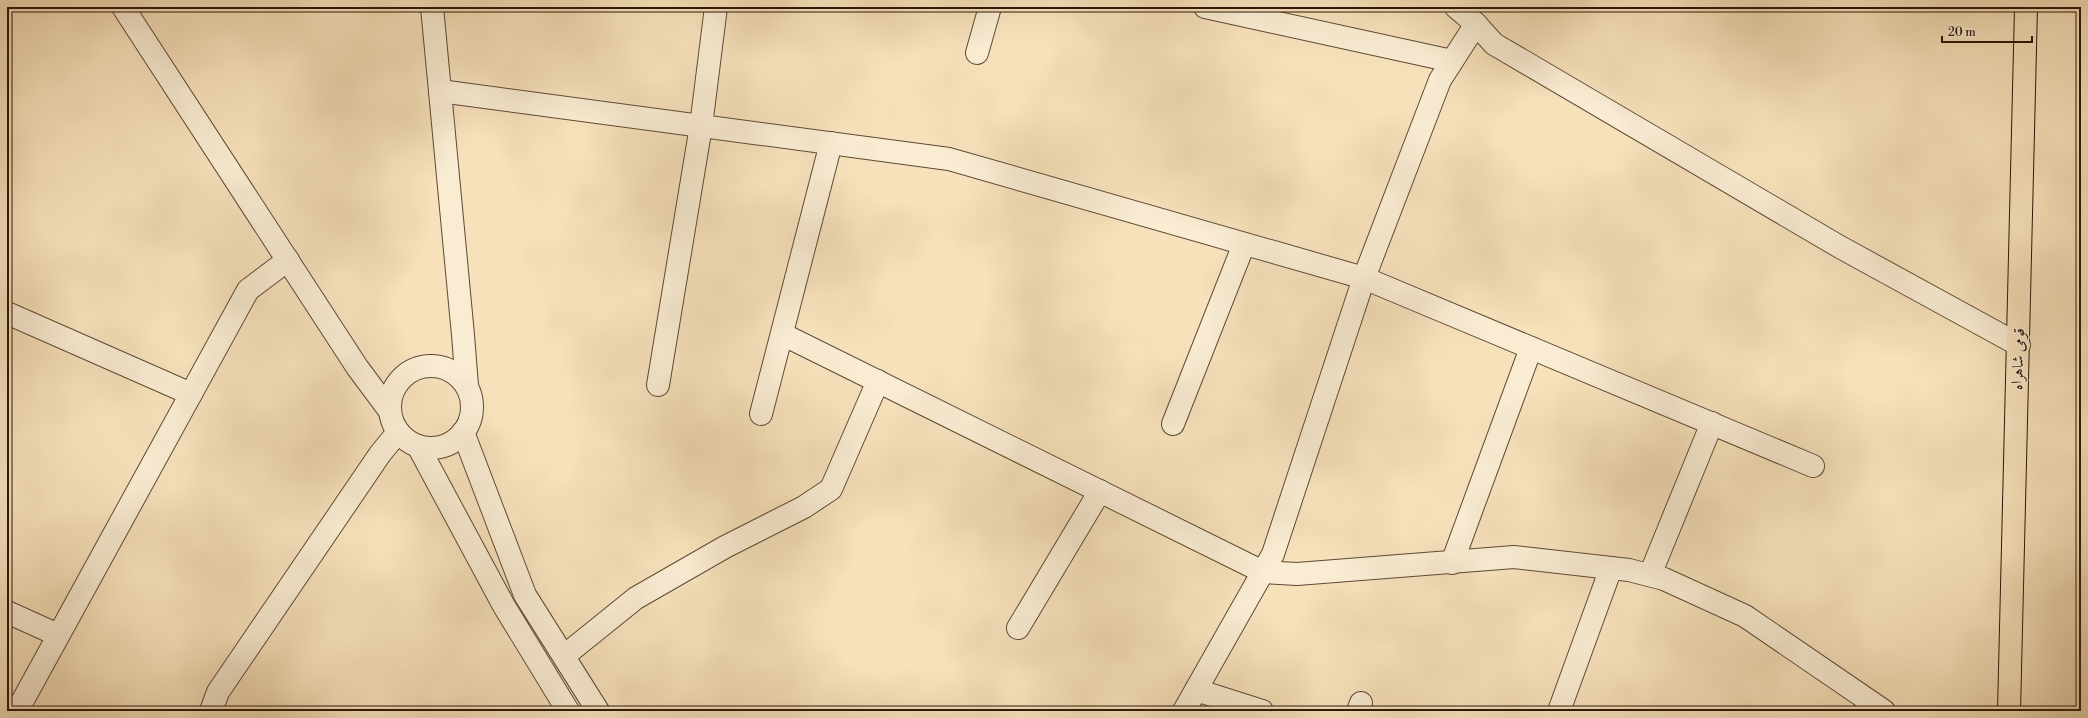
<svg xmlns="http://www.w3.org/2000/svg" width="2088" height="718" viewBox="0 0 2088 718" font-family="'Libre Bodoni',Amiri,serif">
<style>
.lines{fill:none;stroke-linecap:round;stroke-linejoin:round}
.minor-casing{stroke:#5e4935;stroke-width:24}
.highway-casing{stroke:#2c1608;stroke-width:24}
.minor{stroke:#f9ecd3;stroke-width:22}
.highway{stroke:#f6e1bb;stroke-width:22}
.labels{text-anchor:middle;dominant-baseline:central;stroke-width:3;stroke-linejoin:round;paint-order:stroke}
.street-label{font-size:16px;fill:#2c1608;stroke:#f9ecd3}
</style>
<rect width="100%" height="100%" fill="#f6e1bb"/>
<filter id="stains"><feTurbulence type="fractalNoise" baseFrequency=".005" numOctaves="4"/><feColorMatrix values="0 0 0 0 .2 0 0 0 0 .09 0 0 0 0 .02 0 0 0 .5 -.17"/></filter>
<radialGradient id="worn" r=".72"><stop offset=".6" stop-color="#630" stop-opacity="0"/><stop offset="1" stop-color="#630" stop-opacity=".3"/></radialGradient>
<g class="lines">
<defs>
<g id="minor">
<polyline points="123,7 357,367 389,410"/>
<polyline points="432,7 463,335 467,386"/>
<polyline points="1205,7 1452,61"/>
<polyline points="1456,7 1476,24 1494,44 1840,247 2019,345"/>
<polyline points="977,53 990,7"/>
<polyline points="440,91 949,159 1364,278 1813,466"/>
<polyline points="7,313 191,394"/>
<polyline points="782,334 1263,572 1297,574 1514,557 1629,570 1664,579 1745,616 1884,711"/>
<circle cx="431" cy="407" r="41"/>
<polyline points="658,385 701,126 716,7"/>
<polyline points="761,414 831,143"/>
<polyline points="1173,424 1244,244"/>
<polyline points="463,432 525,595 598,711"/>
<polyline points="418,446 504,606 568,711"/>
<polyline points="1452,563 1531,348"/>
<polyline points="1650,575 1712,423"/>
<polyline points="7,612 58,635"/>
<polyline points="1018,628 1100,491"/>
<polyline points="564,656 636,598 725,547 804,507 831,489 878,381"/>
<polyline points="1196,690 1262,711"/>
<polyline points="22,702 248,290 288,260"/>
<polyline points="211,711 218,692 380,454 398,432"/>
<polyline points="1184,711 1273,554 1364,278 1440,80 1476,24"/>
<polyline points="1358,711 1361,703"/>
<polyline points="1559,711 1611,568"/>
</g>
<polyline id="highway" points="2009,711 2026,7"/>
</defs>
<use href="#minor" class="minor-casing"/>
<use href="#highway" class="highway-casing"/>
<use href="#minor" class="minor"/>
<use href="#highway" class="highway"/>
</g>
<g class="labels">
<g class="street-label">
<text transform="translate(2018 359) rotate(-88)">قومی شاہراہ</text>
</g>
</g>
<rect width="2088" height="718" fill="none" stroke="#f6e1bb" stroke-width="24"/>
<rect x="8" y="8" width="2072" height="702" fill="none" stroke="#2c1608" stroke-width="2"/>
<rect x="12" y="12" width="2064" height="694" fill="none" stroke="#2c1608"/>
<path d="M1942 36v6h90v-6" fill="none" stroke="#2c1608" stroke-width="2"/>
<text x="1948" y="36" font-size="12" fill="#2c1608" stroke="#f9ecd3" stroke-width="3" paint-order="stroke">20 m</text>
<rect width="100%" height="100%" filter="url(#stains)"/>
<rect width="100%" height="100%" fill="url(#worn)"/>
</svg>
